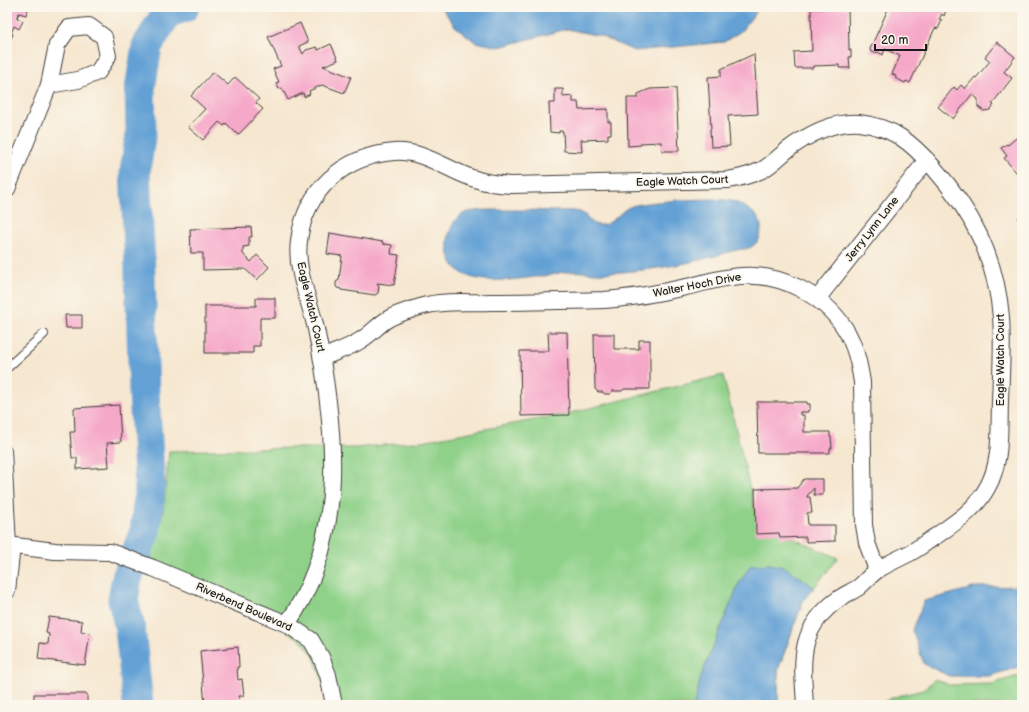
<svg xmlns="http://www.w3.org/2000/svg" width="1029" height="712" viewBox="0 0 1029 712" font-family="'Balsamiq Sans',sans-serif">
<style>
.green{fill:#8fd189;stroke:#567652}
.water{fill:#64a1d5;stroke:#405e78}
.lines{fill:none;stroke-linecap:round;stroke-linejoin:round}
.river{stroke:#64a1d5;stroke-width:31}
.building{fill:#f6a8c9}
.service-casing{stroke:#3d3a37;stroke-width:10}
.minor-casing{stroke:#3d3a37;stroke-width:18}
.service{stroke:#fff;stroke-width:8}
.minor{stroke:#fff;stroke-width:16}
.labels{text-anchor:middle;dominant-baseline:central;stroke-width:3.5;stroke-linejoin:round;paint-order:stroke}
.street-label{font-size:11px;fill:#1c1c1c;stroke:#fbf7ec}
</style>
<rect width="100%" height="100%" fill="#fbf7ec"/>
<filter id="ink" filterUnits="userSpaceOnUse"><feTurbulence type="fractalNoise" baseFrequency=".025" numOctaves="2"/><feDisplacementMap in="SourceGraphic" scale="8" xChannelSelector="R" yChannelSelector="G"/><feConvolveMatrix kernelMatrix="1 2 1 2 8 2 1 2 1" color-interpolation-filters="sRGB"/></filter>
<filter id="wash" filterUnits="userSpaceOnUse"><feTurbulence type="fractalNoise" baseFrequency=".012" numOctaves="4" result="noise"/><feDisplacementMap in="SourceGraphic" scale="16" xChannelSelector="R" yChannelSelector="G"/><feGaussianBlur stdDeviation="0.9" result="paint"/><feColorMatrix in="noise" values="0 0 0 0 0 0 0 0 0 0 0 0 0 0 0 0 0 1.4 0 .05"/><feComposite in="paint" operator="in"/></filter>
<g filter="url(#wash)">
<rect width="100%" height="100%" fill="#f6e7d0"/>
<g class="green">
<polygon points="723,375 758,523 838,558 803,601 778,670 778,705 327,705 325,687 313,655 301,640 275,624 140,566 144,549 157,528 163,512 169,451 291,448 355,448 422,441 566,414"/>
<polygon points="1022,675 1022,705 877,705 894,697 923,690 935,679 949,685 991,684"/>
</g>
<g class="water">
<polygon points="441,7 760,7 741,31 724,42 634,51 600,36 567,29 499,47 475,42 455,26"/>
<path d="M 677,200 C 696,200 717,197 735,202 C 741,204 746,208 751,211 C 757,216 761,220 761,228 C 761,238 758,244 749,248 C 743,250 738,249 732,251 C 691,264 649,271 606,273 C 586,274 572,268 552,275 C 517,278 445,297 448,240 C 449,229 455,217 465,213 C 475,210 485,210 495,210 C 515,210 535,210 556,211 C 563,211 573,210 580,212 C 590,216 589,226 602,225 C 614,224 621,209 632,206 C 646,202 663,202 677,200 Z"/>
<polygon points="770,564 785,567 814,587 803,601 778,670 778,705 694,705 701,676 739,583 751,565"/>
<polygon points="1022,586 1022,666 989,676 949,676 924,664 912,630 924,601 977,587"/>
</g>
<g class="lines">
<polyline class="river" points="138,705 130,628 123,600 127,578 145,531 150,489 144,393 139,245 135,172 141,131 140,89 147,46 167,13 184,7"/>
</g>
<g id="blocks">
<g class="building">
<polygon points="7,7 29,7 26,15 19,13 17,18 23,21 19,29 14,26 11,34 13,34 8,46 7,45"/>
<polygon points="889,7 939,7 946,10 944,16 942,14 939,19 942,20 938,29 935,28 910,83 906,81 905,83 895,78 896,76 892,74 900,56 885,49 883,55 878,52 875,53 871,52 870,49"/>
<polygon points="848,8 849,50 851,50 851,57 849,57 850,68 839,68 839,65 813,66 813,68 795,68 794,52 812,51 811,9"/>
<polygon points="300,23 308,42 299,46 303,54 306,50 317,47 318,50 331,44 338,60 323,66 351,77 344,93 322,85 309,91 310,94 304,97 303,93 288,100 282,88 279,89 276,83 279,82 273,69 281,66 268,37"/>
<polygon points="997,42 1015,57 1004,72 1012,78 992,104 994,105 990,110 984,111 978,107 978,99 972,94 953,119 938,107 954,87 957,90 961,85 965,89 975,77 976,78 990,61 985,57"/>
<polygon points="754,54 758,114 728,116 730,146 711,147 710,129 711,129 708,77 721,76 721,69"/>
<polygon points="213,72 228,85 235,77 259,99 256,103 263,109 238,135 226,123 224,126 219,122 203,140 188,127 205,109 191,96"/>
<polygon points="676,88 679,151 662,151 661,142 641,143 641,145 628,146 627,98 638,98 638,94 650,89"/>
<polygon points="555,89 563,89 563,97 573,96 573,102 578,102 579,110 608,109 608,122 611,122 611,134 608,134 608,139 581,140 582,152 564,151 563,131 559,131 559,133 550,132 549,103 555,103"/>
<polygon points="1022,133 1022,179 1004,158 1007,156 1001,148 1007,144 1008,145"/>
<polygon points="1022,216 1022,227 1018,218"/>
<polygon points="251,227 252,237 249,237 249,246 243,247 243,254 251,262 257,255 269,267 257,280 245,269 203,270 203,253 191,253 190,229"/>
<polygon points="330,233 383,242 383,244 392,245 391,254 399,255 394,285 377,283 379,286 378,293 375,295 341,290 341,289 337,288 336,286 336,282 339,280 342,256 327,254"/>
<polygon points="256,298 275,298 275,318 260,318 260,346 253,346 253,353 205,353 205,306 256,306"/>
<polygon points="65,315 82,315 82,328 66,328"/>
<polygon points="548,332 567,332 569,415 521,416 520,351 549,351"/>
<polygon points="594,334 614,334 614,349 639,349 639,340 650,340 650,389 624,389 622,391 612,391 610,394 605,394 602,392 598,392 595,389"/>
<polygon points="757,402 807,402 807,404 810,404 810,410 808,410 808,412 800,412 800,415 804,415 804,432 830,432 830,437 831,437 832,448 830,448 830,453 758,453"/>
<polygon points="119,405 121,442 107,443 109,467 77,469 77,458 72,458 70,432 75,432 74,408"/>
<polygon points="804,479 823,479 823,495 814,495 814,488 807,496 807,497 810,497 812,513 807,513 808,525 835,525 835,541 806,542 806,537 780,538 779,533 756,534 755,489 797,488"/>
<polygon points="49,617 82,621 81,632 90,633 85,665 38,659 40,643 48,644 49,634 46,633"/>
<polygon points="238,647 239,667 237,667 238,680 242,679 244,696 239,696 240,705 205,705 200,651"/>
<rect x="34" y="694" width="53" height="11"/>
</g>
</g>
</g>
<g filter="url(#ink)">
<use href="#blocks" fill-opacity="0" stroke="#3d3a37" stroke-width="1"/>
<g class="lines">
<defs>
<g id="service">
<polyline points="7,368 44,334"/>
<polyline points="7,450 12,546"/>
</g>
<g id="minor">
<polygon points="89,26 104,37 108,56 98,72 78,80 49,85 57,45 69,28"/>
<polyline points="7,189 49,85"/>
<polyline points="817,299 927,160"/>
<path d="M 322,358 C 335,352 349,348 361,340 C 371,334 378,325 388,319 C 398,313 411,310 423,306 C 444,300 468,303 490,302 C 528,302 566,301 604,300 C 632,298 659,293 686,287 C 704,283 722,277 741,276 C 780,273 822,294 844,327 C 855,344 859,363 862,382 L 864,525 L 867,543 L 877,570"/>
<polyline points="7,545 55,551 110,552 153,568 287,624 311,640 321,657 328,675 334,705"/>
<polyline points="7,591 12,546"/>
<path d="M 287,624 C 348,537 336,427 316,329 C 310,300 295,271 299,241 C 305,190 344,156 394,152 C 423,150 446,169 472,178 C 485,183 497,184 511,185 L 728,180 C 740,178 751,175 762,170 C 771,165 779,157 786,151 C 807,135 832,121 859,123 C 893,127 911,142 933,167 C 972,211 996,258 1001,317 C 1003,345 1001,373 1000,401 C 999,430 1002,462 987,488 C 975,510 956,522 936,536 C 928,541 919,548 910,553 C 900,558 889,563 879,569 C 871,574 866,581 859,587 C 853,591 846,594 840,598 C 824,609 811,624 806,643 C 801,663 804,685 805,705"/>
</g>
</defs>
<use href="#service" class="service-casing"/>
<use href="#minor" class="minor-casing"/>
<use href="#service" class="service"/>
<use href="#minor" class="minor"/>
</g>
</g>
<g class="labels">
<g class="street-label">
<text transform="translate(682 181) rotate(-2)">Eagle Watch Court</text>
<text transform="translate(872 229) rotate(-52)">Jerry Lynn Lane</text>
<text transform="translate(697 285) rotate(-11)">Walter Hoch Drive</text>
<text transform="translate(311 307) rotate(77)">Eagle Watch Court</text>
<text transform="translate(1000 360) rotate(-90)">Eagle Watch Court</text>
<text transform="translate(244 607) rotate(24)">Riverbend Boulevard</text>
</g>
</g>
<rect width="1029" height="712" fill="none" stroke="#fbf7ec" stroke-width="24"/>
<path d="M875 44v6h51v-6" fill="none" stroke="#1c1c1c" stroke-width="2"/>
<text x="881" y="44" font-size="12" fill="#1c1c1c" stroke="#fbf7ec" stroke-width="3" paint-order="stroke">20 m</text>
</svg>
